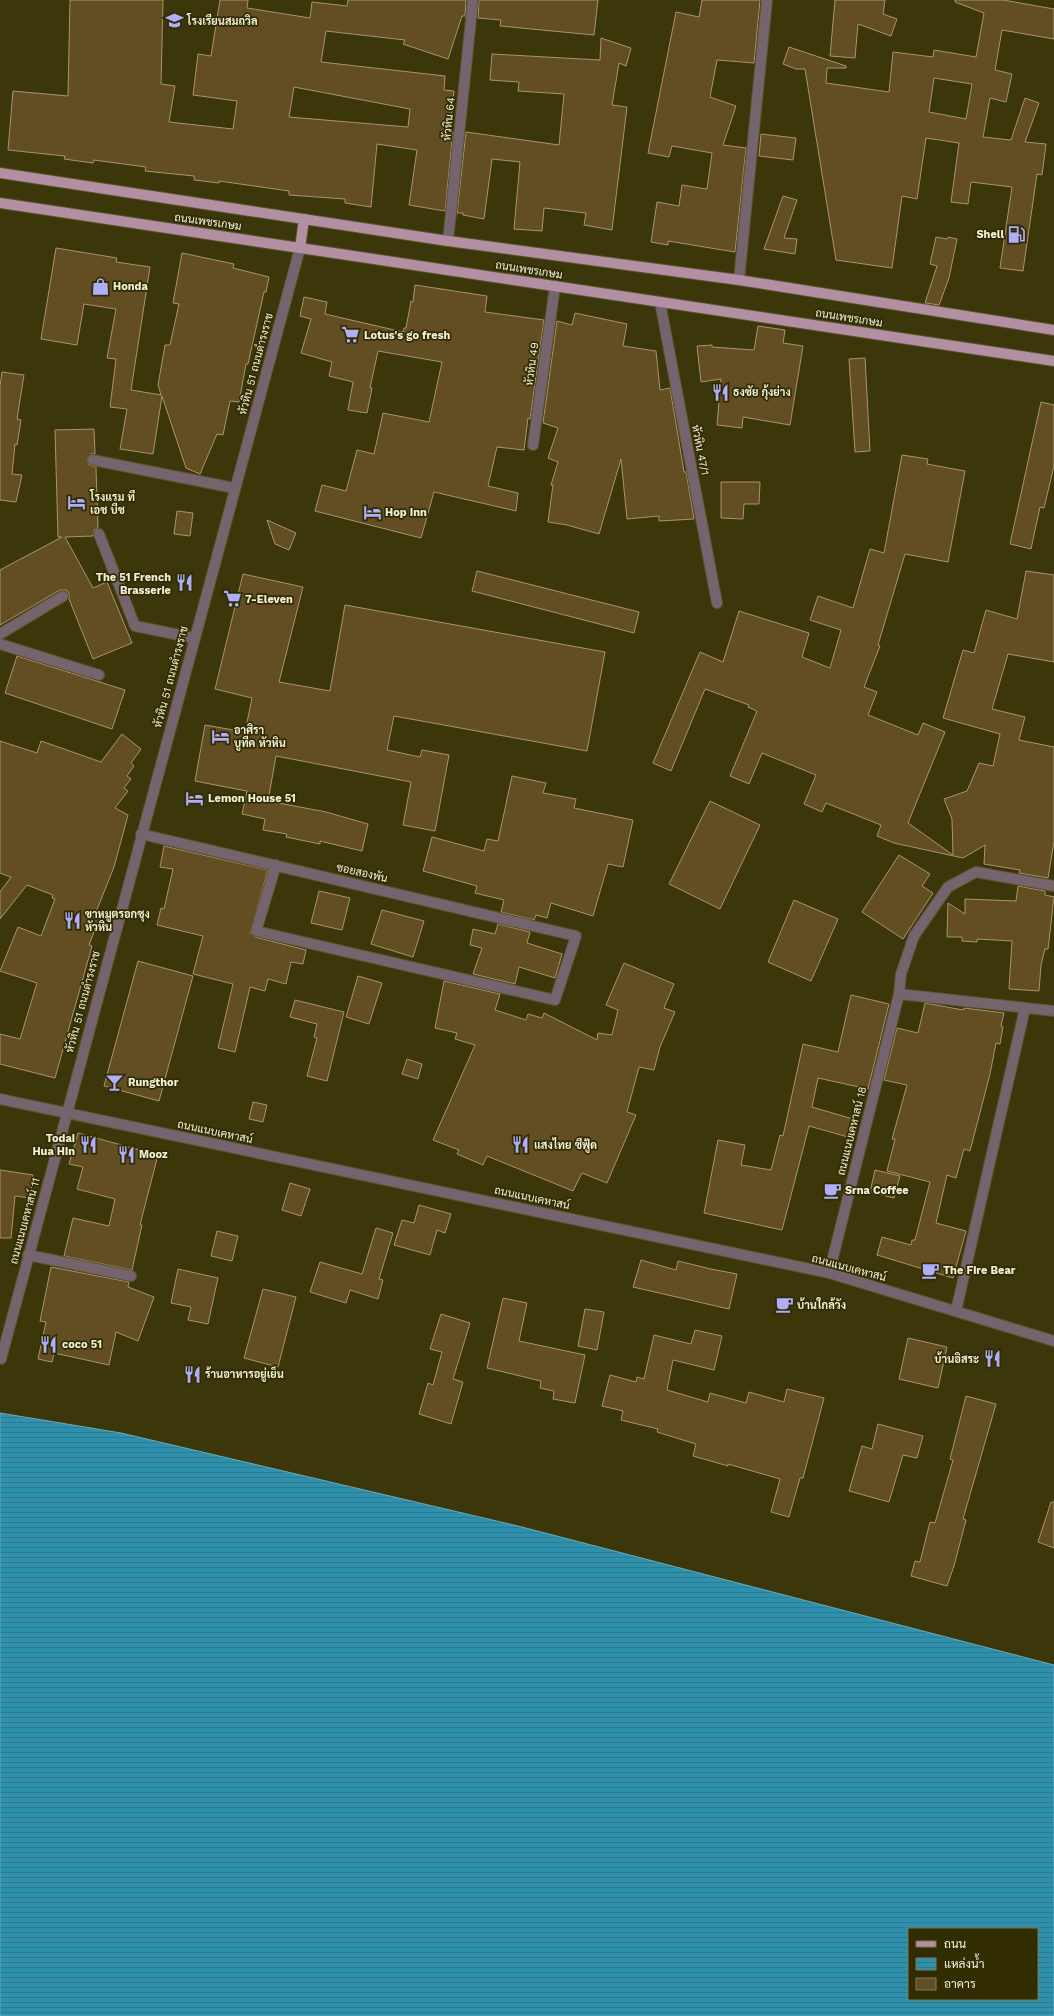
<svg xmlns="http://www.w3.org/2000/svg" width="1054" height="2016" viewBox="0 0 1054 2016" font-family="'Work Sans',Sarabun,sans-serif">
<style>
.water{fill:url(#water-rules);stroke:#67adbc;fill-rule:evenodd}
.building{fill:#634e23;stroke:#a9946b;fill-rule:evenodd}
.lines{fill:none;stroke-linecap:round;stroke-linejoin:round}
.minor-casing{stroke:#59552b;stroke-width:12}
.major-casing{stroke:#59552b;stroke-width:12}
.minor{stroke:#75636d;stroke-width:10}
.major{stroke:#b38fa3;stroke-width:10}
.labels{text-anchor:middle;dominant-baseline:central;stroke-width:3.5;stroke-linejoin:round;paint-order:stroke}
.poi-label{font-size:11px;font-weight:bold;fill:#f2f0d9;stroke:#312d00;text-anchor:start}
.street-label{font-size:11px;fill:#f2f0d9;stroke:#312d00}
</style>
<defs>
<pattern id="water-rules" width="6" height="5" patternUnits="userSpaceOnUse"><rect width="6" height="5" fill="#2c90af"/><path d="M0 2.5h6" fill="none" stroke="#367788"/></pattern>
</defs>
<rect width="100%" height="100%" fill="#3c370a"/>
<path class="water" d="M 0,1413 L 121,1433 L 518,1526 L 1054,1665 L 1054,2016 L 0,2016 ZM 909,1929 L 1037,1929 L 1037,1999 L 909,1999 Z"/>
<g class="building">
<path d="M 70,0 L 163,0 L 161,84 L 175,86 L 169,122 L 233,129 L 237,101 L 193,95 L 198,54 L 211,56 L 220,0 L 248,0 L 247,8 L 310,18 L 312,2 L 347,6 L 348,0 L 466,0 L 465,16 L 462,16 L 448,59 L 403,44 L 405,40 L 326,31 L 321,62 L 445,76 L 444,90 L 454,91 L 450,127 L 450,130 L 453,131 L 445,211 L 409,205 L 417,150 L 377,144 L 371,207 L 345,203 L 345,199 L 289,195 L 289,191 L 219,181 L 219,183 L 194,180 L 194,176 L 145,171 L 146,167 L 94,160 L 93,163 L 64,159 L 65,156 L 8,150 L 13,91 L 68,96 ZM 294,87 L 410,109 L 408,127 L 289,117 Z"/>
<polygon points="479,0 598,0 594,35 500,26 501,20 478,18"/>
<polygon points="702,0 760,0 754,63 717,60 710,97 736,106 723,145 746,148 735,252 668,241 668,245 651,242 657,202 679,206 682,185 707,189 712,153 672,146 669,157 648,153 676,12 699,17"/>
<polygon points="835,0 885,0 883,14 897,19 891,36 858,24 855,58 830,56"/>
<path d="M 955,0 L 1003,0 L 1054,9 L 1054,39 L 1002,30 L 995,70 L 1012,74 L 1006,102 L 990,98 L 983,137 L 1011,140 L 1025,98 L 1039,103 L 1025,142 L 1046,144 L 1042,175 L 1037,174 L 1023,271 L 1000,268 L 1012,187 L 971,182 L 968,204 L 951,202 L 959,143 L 926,138 L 917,199 L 902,196 L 892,268 L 836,260 L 805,69 L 796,69 L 783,64 L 789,47 L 846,66 L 846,68 L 827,68 L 826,83 L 889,92 L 893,52 L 933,57 L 934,50 L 976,57 L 984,13 L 955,2 ZM 934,78 L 972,84 L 966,119 L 929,112 Z"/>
<polygon points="601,38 631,48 626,66 619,63 612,105 627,107 612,230 584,225 586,213 544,208 542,231 514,229 520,162 492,159 484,219 463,215 463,213 457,213 466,132 559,145 564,94 518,91 519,82 490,80 492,54 600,60"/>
<polygon points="761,134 796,138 793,160 759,156"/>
<polygon points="783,196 797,200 784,238 797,239 795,254 764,249"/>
<polygon points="936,237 947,239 948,237 957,239 949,278 939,305 925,303 937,266 930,264"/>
<polygon points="56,248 117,258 116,262 150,267 131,390 161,395 158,385 165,345 170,345 179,304 173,303 182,253 234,264 233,268 269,277 266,292 264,292 248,364 246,364 239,402 230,401 223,435 217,434 200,474 186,468 162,396 153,454 120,449 127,409 110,407 116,359 107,358 116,309 84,304 77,345 41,339"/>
<polygon points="415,285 487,296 485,312 544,320 530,419 528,418 524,450 497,447 488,486 518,493 516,511 434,492 421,538 315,511 322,485 346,491 357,450 374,454 383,413 429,422 442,362 378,351 370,388 372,388 367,413 348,410 353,382 329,376 332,362 301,353 311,319 300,316 304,297 327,302 325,314 403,332 404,328 406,328 411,301 413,302"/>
<polygon points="575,313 627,324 623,346 656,351 660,390 670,388 684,472 686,472 694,519 659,521 659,516 627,519 621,459 599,534 567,525 548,522 553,485 551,485 558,462 548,458 558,428 543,423 557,321 572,325"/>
<polygon points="758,326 785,330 783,343 803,346 790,425 743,417 742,428 717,425 721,379 701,382 697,346 712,345 712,347 754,350"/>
<polygon points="865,358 870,451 855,452 849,359"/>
<polygon points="2,372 24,375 17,419 21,420 17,445 15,444 12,474 22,475 16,502 0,500 0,386"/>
<polygon points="1041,402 1054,405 1054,466 1044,508 1040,507 1031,549 1010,544"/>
<polygon points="94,429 95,454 91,454 87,459 89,465 96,467 98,528 94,530 93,536 65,537 93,588 107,582 132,643 93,659 69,599 69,593 66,590 60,590 0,625 0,570 62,537 58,537 55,430"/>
<polygon points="902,455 928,459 927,464 965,471 948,562 905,554 878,645 880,646 864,687 877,692 868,715 918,735 923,723 945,732 908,823 953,855 952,819 944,799 967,791 979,763 993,766 1000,734 943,718 963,650 974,653 986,610 1017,619 1026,571 1054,575 1054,662 1008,654 992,709 1025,717 1019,740 1054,747 1054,842 1048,878 1019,873 1020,870 984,864 985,845 963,858 894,843 877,836 881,825 826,803 822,812 804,804 816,775 762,753 749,784 730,776 757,711 748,707 749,705 705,689 671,771 653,763 700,652 723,662 739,611 809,633 802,657 830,668 841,630 810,620 818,596 853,608 870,549 884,553"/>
<polygon points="721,482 760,482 759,504 744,504 743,519 721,518"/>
<polygon points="177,511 193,513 190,536 174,534"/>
<polygon points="267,520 296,533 289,550 275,544"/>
<polygon points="477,571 639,612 634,633 472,591"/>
<polygon points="243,574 303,587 279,682 330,691 345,605 605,652 587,751 394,716 387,750 420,757 422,750 449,755 435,831 403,825 411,782 276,756 268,801 326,812 368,824 362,851 320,841 320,844 286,837 287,834 263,830 265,819 242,814 247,791 195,781 205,725 245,732 252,698 215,689"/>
<polygon points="17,656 125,690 112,729 5,693"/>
<polygon points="122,734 141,749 131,763 134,766 127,776 131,779 124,788 128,791 115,808 128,815 114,867 94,917 99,919 89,945 92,946 55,1078 0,1064 0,1034 20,1039 37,983 0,971 18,927 41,936 55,899 52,898 53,895 27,885 0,919 0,892 11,877 0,873 0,741 37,753 41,741 101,762"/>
<polygon points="512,776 546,783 543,793 576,799 574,808 633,820 623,867 608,864 593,916 551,903 547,918 536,915 534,920 501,912 504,900 475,893 477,886 423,871 432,837 484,851 487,839 498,841"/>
<polygon points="710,801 760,825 720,909 669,884"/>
<polygon points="164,846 268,870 250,933 255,937 306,950 303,964 291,962 286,984 268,979 265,991 250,987 235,1052 218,1048 233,984 193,974 203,936 157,925 161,908 164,909 173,869 160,867"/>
<polygon points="899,855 930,874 922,886 933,893 903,939 862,912"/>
<polygon points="1018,886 1045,891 1045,895 1054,897 1048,949 1045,949 1041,965 1039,991 1009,989 1012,941 977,939 977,942 962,941 962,937 947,937 948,903 965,914 965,899 1016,901"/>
<polygon points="319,891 350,898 342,930 311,923"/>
<polygon points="794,900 838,919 811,981 768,962"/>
<polygon points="382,910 424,921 413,957 371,944"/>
<polygon points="498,924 530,932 527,943 562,954 555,978 519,967 515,984 473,974 482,948 470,945 473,929 495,934"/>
<polygon points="138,961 193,976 159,1101 104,1086"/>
<polygon points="624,963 674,984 664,1008 675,1012 660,1047 654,1070 639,1067 627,1112 636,1115 607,1183 582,1173 573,1191 487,1156 483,1165 457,1154 459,1150 433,1140 475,1045 455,1039 457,1033 435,1028 444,981 500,994 495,1010 526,1020 528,1014 542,1018 544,1013 597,1040 598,1033 612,1035 618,1010 606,1005"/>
<polygon points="358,976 382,983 369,1024 346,1017"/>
<polygon points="851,995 889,1004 868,1089 818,1078 812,1107 853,1119 848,1137 809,1126 782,1230 704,1213 718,1140 745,1145 741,1165 771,1170 780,1135 783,1136 803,1044 838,1052"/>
<polygon points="295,1000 344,1012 327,1081 307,1076 317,1038 314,1037 317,1024 290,1017"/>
<polygon points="925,1003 963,1010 964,1008 1004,1013 1001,1026 1003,1027 1000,1044 996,1043 990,1074 970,1151 964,1149 956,1178 947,1175 936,1223 966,1231 953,1278 877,1255 882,1237 911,1245 912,1240 915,1240 930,1182 887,1171 895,1139 892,1139 907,1085 884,1080 897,1028 918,1033"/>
<polygon points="407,1059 422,1064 418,1079 402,1074"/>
<polygon points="253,1102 267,1105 263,1122 249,1119"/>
<polygon points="78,1133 158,1155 140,1225 142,1225 132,1270 64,1256 73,1218 109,1226 115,1199 77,1189 83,1167 69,1164"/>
<polygon points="0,1170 33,1175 30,1198 15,1196 11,1238 0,1238"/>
<polygon points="875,1170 900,1176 894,1198 870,1192"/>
<polygon points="290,1183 310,1189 301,1216 282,1210"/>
<polygon points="419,1205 451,1214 445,1233 437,1230 430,1255 394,1245 402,1220 414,1223"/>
<polygon points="376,1228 393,1233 379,1279 383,1280 378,1299 350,1290 346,1303 310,1292 320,1262 362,1274"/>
<polygon points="217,1231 238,1236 232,1261 211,1256"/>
<polygon points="641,1260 676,1270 678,1261 711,1269 737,1274 729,1309 633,1287"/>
<polygon points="51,1267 129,1282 128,1287 154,1297 138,1341 116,1332 109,1365 54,1353 52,1362 38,1359 46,1322 40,1321"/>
<polygon points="178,1269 218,1278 208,1324 188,1320 191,1307 171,1303"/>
<polygon points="263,1289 296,1297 278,1367 244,1358"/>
<polygon points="503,1298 527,1303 519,1341 585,1355 575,1403 553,1399 554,1391 540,1388 541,1381 487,1368"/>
<polygon points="585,1309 604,1312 597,1350 578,1346"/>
<polygon points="441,1314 470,1323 453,1379 463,1382 451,1424 419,1414 428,1383 433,1385 442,1352 430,1349"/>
<polygon points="695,1330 722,1336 714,1370 673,1360 667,1390 708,1402 710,1393 746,1403 749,1392 784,1402 787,1389 824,1398 803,1478 800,1478 789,1517 771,1512 780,1479 728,1464 728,1466 693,1456 696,1444 657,1432 658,1429 621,1420 623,1411 602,1406 610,1375 636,1382 637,1377 644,1379 654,1335 691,1344"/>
<polygon points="908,1338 947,1347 938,1388 899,1379"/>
<polygon points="966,1396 996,1404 963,1519 966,1520 954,1566 947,1586 911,1576 915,1561 920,1562 930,1522 935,1523 953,1460 950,1459"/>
<polygon points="878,1424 923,1436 917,1458 903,1455 889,1502 849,1491 862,1446 872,1449"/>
<polygon points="1051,1502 1054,1502 1054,1548 1038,1542"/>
</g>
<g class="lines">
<defs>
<g id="minor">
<polyline points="448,241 473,0"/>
<polyline points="739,280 767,0"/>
<polyline points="660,302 717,603"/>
<polyline points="533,445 555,286"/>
<polyline points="93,460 234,488"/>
<polyline points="99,534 135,626 194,638"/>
<polyline points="0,634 63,596"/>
<polyline points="0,644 99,675"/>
<polyline points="141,834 576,936 555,1000 256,931 276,865"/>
<polyline points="899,994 1054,1011"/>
<polyline points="0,1099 829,1273 1054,1341"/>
<polyline points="28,1255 131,1276"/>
<polyline points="829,1273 899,994 901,974 914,936 948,887 976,872 1054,886"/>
<polyline points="956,1311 1025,1008"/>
<polyline points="1,1359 300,248"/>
</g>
<g id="major">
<polyline points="0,173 448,241 739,280 1054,330"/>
<polyline points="0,203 1054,361"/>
<polyline points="300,248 304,219"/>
</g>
</defs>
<use href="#minor" class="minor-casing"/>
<use href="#major" class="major-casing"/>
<use href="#minor" class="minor"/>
<use href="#major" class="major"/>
</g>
<defs>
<symbol id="school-bare" viewBox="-9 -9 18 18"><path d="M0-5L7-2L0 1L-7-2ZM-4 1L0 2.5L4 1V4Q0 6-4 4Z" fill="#aeaefb" stroke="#312d00" stroke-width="2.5" paint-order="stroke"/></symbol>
<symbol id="fuel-bare" viewBox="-9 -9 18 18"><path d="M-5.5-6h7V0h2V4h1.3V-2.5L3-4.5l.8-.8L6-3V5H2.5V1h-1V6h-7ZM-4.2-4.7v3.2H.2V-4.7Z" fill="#aeaefb" stroke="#312d00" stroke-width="2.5" paint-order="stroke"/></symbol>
<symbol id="shop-bare" viewBox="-9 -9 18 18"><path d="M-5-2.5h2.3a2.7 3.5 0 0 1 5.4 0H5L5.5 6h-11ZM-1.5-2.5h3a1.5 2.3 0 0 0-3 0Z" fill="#aeaefb" stroke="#312d00" stroke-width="2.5" paint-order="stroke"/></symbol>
<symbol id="supermarket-bare" viewBox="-9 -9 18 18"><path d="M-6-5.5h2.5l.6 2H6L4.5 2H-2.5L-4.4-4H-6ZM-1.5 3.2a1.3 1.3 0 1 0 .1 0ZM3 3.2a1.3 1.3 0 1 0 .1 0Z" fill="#aeaefb" stroke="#312d00" stroke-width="2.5" paint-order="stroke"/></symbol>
<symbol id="restaurant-bare" viewBox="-9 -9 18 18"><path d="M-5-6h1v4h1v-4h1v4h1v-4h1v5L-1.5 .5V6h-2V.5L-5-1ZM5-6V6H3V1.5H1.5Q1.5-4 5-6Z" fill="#aeaefb" stroke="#312d00" stroke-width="2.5" paint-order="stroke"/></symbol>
<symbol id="hotel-bare" viewBox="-9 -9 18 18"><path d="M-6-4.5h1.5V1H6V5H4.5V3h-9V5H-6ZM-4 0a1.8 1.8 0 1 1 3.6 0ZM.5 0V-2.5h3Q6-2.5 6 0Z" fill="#aeaefb" stroke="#312d00" stroke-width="2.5" paint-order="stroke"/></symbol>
<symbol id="bar-bare" viewBox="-9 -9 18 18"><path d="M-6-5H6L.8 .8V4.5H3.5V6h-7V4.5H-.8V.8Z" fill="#aeaefb" stroke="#312d00" stroke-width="2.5" paint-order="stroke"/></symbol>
<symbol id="cafe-bare" viewBox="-9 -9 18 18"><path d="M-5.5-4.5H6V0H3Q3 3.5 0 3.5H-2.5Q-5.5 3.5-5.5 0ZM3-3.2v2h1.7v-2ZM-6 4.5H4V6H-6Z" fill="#aeaefb" stroke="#312d00" stroke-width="2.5" paint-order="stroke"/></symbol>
</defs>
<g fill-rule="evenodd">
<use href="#school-bare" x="162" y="8" width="25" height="25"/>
<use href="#fuel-bare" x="1004" y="222" width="25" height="25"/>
<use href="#shop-bare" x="88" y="274" width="25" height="25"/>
<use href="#supermarket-bare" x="338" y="322" width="25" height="25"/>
<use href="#restaurant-bare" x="708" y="380" width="25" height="25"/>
<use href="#hotel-bare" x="64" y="490" width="25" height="25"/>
<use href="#hotel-bare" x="360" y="500" width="25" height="25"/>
<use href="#restaurant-bare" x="172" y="570" width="25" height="25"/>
<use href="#supermarket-bare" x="220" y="586" width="25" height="25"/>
<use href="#hotel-bare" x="208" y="724" width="25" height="25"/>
<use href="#hotel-bare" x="182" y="786" width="25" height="25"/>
<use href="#restaurant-bare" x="60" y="908" width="25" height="25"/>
<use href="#bar-bare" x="102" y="1070" width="25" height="25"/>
<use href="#restaurant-bare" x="76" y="1132" width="25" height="25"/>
<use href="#restaurant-bare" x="508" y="1132" width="25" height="25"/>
<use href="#restaurant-bare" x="114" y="1142" width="25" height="25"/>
<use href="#cafe-bare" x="820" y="1178" width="25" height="25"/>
<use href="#cafe-bare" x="918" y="1258" width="25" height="25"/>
<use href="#cafe-bare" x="772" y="1292" width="25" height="25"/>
<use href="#restaurant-bare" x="36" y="1332" width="25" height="25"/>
<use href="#restaurant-bare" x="980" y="1346" width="25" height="25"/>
<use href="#restaurant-bare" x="180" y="1362" width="25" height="25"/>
</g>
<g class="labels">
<g class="poi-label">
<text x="187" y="21">โรงเรียนสมถวิล</text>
<text x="1004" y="234" text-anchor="end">Shell</text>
<text x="113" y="286">Honda</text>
<text x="364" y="335">Lotus's go fresh</text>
<text x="733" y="392">ธงชัย กุ้งย่าง</text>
<text x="90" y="497">โรงแรม ที<tspan x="90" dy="13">เอช บีช</tspan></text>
<text x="385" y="512">Hop Inn</text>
<text x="171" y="577" text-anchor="end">The 51 French<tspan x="171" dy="13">Brasserie</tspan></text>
<text x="245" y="599">7-Eleven</text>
<text x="234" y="730">อาศิรา<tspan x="234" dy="13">บูทีค หัวหิน</tspan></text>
<text x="208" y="798">Lemon House 51</text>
<text x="85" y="914">ขาหมูตรอกซุง<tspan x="85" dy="13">หัวหิน</tspan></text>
<text x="128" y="1082">Rungthor</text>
<text x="75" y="1138" text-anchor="end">Todai<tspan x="75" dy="13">Hua Hin</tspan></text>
<text x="534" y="1145">แสงไทย ซีฟู้ด</text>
<text x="139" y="1154">Mooz</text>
<text x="845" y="1190">Srna Coffee</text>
<text x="943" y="1270">The Fire Bear</text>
<text x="797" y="1305">บ้านใกล้วัง</text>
<text x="62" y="1344">coco 51</text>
<text x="979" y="1359" text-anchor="end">บ้านอิสระ</text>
<text x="205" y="1374">ร้านอาหารอยู่เย็น</text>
</g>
<g class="street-label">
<text transform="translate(449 119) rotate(-84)">หัวหิน 64</text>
<text transform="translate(208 222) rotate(8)">ถนนเพชรเกษม</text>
<text transform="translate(529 270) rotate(9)">ถนนเพชรเกษม</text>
<text transform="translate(849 318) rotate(9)">ถนนเพชรเกษม</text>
<text transform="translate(256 364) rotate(-75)">หัวหิน 51 ถนนดำรงราช</text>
<text transform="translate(532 364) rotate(-82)">หัวหิน 49</text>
<text transform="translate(700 450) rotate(79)">หัวหิน 47/1</text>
<text transform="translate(171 677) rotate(-75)">หัวหิน 51 ถนนดำรงราช</text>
<text transform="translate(362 873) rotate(13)">ซอยสองพัน</text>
<text transform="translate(83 1002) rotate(-75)">หัวหิน 51 ถนนดำรงราช</text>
<text transform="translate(852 1131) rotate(-76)">ถนนแนบเคหาสน์ 18</text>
<text transform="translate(215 1132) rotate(12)">ถนนแนบเคหาสน์</text>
<text transform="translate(532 1198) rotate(12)">ถนนแนบเคหาสน์</text>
<text transform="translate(25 1221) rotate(-75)">ถนนแนบเคหาสน์ 11</text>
<text transform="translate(849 1268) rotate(15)">ถนนแนบเคหาสน์</text>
</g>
</g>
<rect x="908" y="1928" width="130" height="72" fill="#312d00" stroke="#7e7b57"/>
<rect x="916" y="1941" width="20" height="6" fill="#b38fa3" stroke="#7e7b57"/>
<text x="944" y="1948" font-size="12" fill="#f2f0d9">ถนน</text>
<rect x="916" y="1958" width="20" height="12" fill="url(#water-rules)" stroke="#7e7b57"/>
<text x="944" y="1968" font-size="12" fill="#f2f0d9">แหล่งน้ำ</text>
<rect x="916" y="1978" width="20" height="12" fill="#634e23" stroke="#7e7b57"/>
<text x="944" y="1988" font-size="12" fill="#f2f0d9">อาคาร</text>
</svg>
